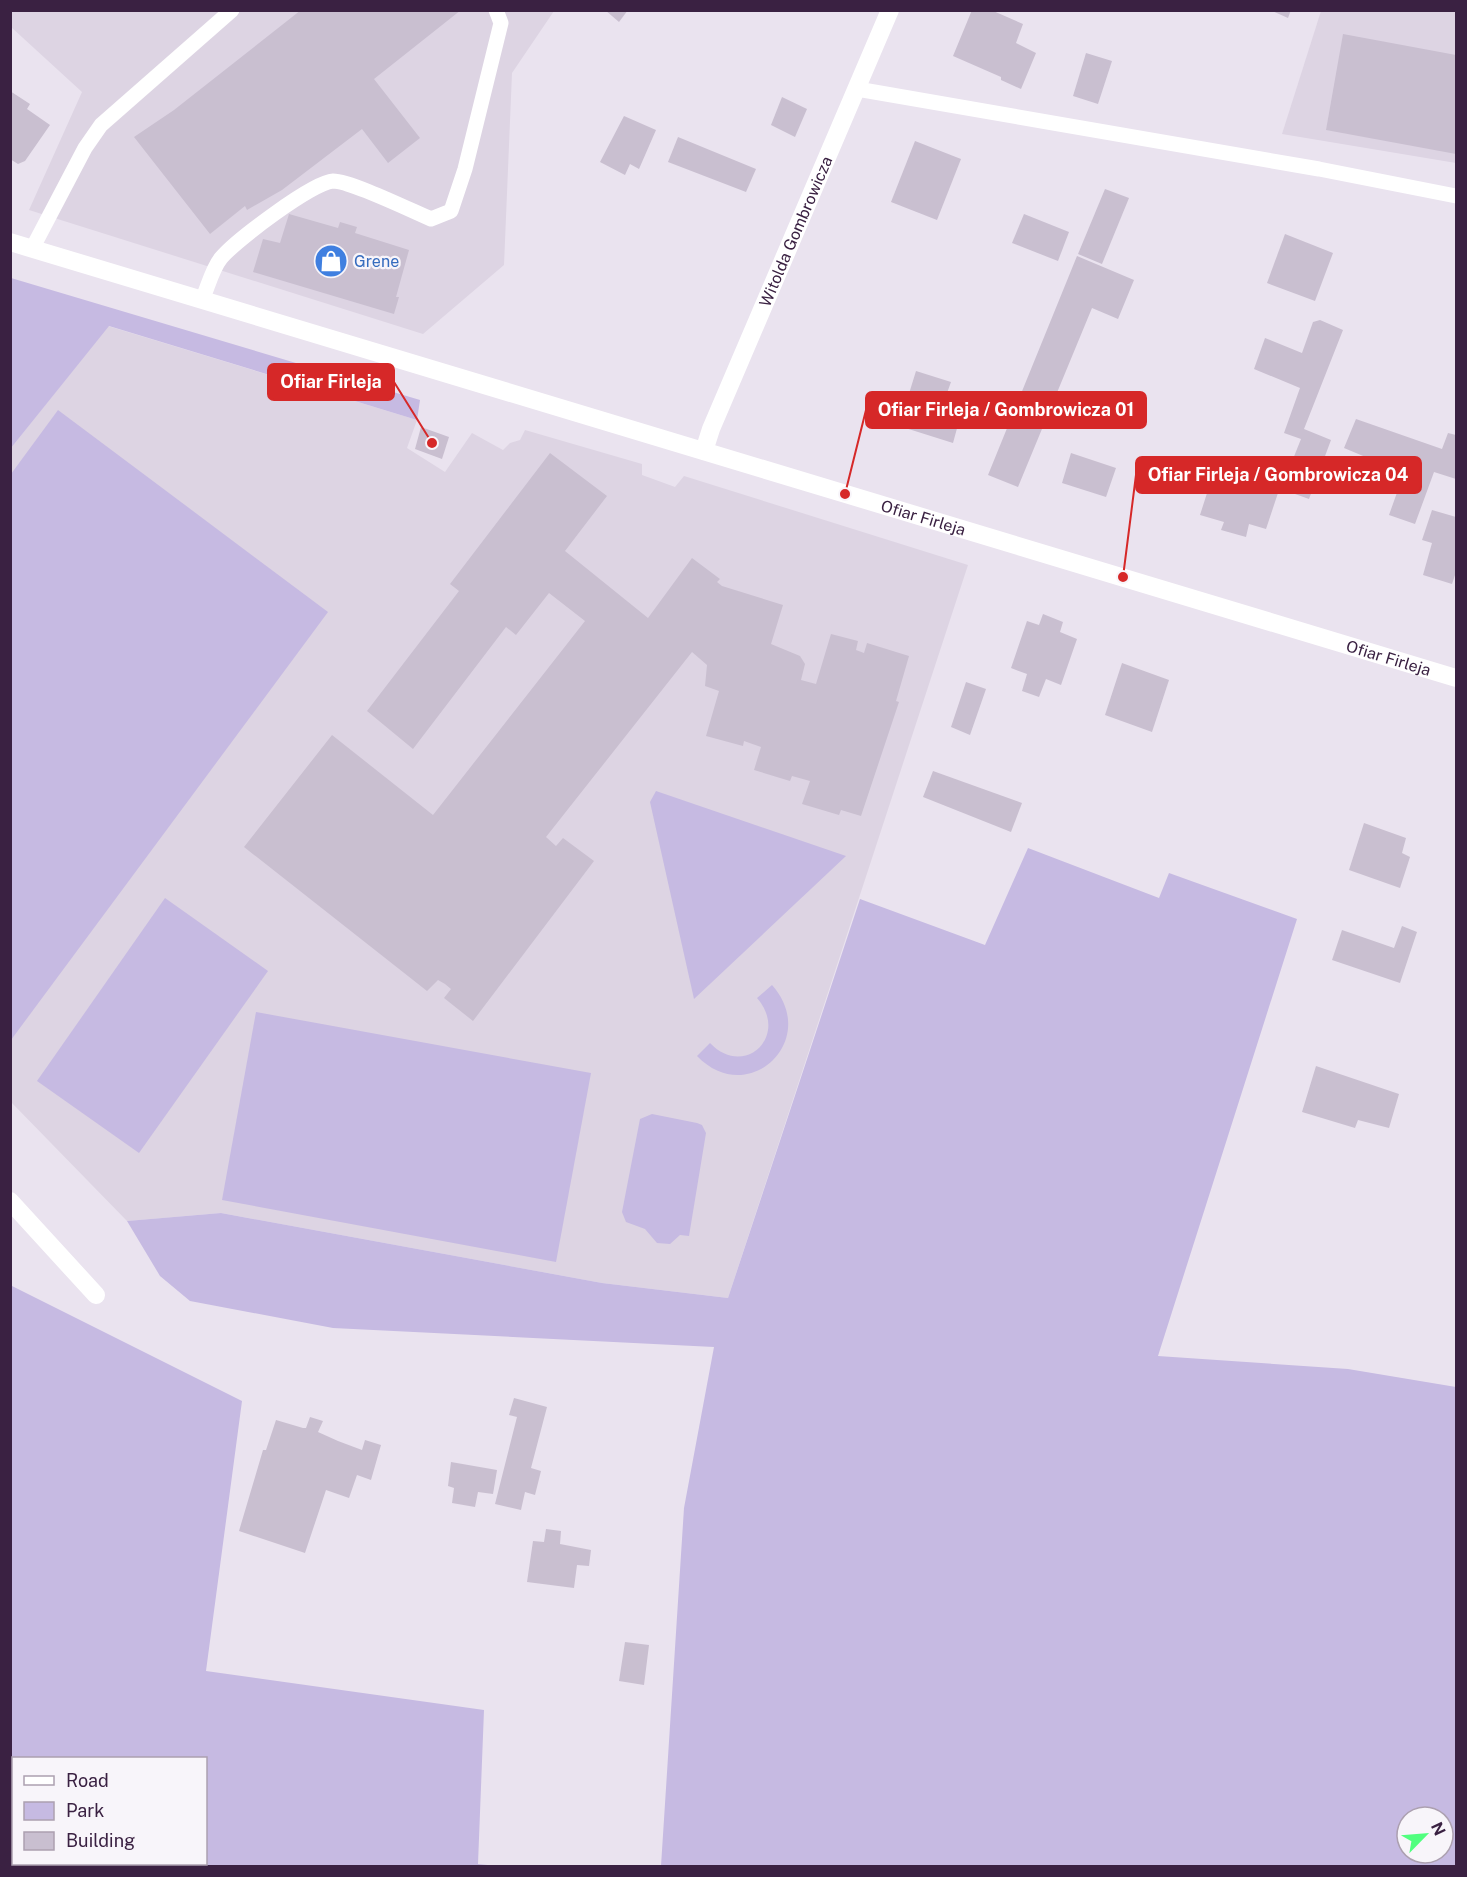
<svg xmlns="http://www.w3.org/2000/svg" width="1467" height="1877" viewBox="0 0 1467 1877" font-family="'Public Sans',sans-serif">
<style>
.built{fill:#ddd4e3}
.green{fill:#c6bae2;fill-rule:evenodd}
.building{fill:#c9bfd0}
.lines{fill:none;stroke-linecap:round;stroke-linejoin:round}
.lane{stroke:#fff;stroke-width:15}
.street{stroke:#fff;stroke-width:18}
.labels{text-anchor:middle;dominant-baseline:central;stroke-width:4.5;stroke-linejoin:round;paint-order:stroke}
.street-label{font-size:16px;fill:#3a2142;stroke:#f8f5fa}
.shop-label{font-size:16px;fill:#366cbe;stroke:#f8f5fa;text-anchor:start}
.leader{fill:none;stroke:#d62828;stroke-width:2}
.callout-dot{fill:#d62828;stroke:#f8f5fa;stroke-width:2}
.callout{fill:#d62828;stroke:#d62828;stroke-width:2}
.callout-label{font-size:18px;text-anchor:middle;font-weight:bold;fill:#fff}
</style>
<rect width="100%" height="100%" fill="#eae3ef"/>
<g class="built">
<polygon points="10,11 554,11 512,73 504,265 423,334 29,210 82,92 11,27"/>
<polygon points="1321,11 1456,11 1456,163 1282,134"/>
<polygon points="108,326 417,420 407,448 445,472 472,433 503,450 510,443 520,440 525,430 642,464 642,475 675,487 684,476 968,565 728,1298 602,1283 221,1213 127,1221 11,1102 11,448"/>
</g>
<g class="green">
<polygon points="11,278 420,400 417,420 109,326 11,448"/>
<polygon points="58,410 328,612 11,1040 11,474"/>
<polygon points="656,791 846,856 694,999 650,802"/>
<path d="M 1028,848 L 1159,898 L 1169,873 L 1297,919 L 1158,1356 L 1348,1369 L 1456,1387 L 1456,1866 L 661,1866 L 684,1508 L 714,1347 L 333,1328 L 190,1301 L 160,1276 L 127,1221 L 221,1213 L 602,1283 L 728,1298 L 860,899 L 985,945 ZM 1407,1817 L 1443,1817 L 1443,1853 L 1407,1853 Z"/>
<polygon points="165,898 268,971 139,1153 37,1081"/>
<path d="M 772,985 C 821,1040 748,1109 697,1056 L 710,1043 C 744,1079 790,1036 757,998 Z"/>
<polygon points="256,1012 591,1073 556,1262 222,1200"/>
<polygon points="652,1114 697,1123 702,1125 706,1133 689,1236 680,1235 670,1244 657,1243 645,1229 626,1222 622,1212 640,1119"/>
<path d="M 10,1285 L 242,1401 L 206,1671 L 484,1710 L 478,1864 L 497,1866 L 11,1866 ZM 14,1758 L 206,1758 L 206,1864 L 14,1864 Z"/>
</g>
<g class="building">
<polygon points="301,10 461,10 374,79 420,138 388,163 362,129 282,190 247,210 245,206 210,234 134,137 174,110"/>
<polygon points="605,10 628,10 619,22"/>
<polygon points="972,10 991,10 1023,24 1016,43 1036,53 1021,89 1001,80 1001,77 953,56"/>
<polygon points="1270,10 1291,10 1288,18"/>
<polygon points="1343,34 1456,55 1456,154 1326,130"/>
<polygon points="1086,53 1112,61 1098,104 1073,96"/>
<polygon points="10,91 30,104 27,109 50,125 25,161 18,164 10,159"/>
<polygon points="782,97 807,109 795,137 771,125"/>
<polygon points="624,116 656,130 639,169 630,164 625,175 600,162"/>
<polygon points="678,137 756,169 746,192 668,162"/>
<polygon points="915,141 961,159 937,220 891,202"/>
<polygon points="1105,189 1129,198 1102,264 1078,254"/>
<polygon points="289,214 338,228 340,222 357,227 355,233 409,250 396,297 399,297 394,314 253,272 263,239 280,243"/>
<polygon points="1024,214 1069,232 1058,261 1012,243"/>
<polygon points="1285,234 1333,253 1315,301 1267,283"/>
<polygon points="1077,256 1134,280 1118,319 1092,308 1018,487 988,475"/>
<polygon points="1320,320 1343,330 1304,429 1331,440 1309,499 1281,489 1301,439 1284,433 1300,388 1254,369 1265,338 1302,353 1313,322"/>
<polygon points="916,371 951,382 947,393 965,399 953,443 899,426"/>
<polygon points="1356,419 1442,449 1448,433 1456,435 1456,479 1434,472 1415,524 1389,515 1404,473 1344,448"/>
<polygon points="421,427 449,437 442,459 415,449"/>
<polygon points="550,453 607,496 565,551 648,618 692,558 720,579 717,582 722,586 783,605 771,644 800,656 805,664 801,680 816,684 831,634 858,641 856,650 864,653 867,643 909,656 896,701 899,702 861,816 841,810 839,815 802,804 810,781 792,776 790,781 754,770 761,747 744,741 743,746 706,736 719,691 705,686 707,665 692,652 546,837 556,846 563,838 594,861 473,1021 444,998 451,989 445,984 438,980 427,991 244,847 332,735 433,815 585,621 549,593 516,635 506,627 413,749 367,711 459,591 450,584"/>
<polygon points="1071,453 1116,468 1106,497 1062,483"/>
<polygon points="1216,465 1280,487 1266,529 1249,524 1246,537 1221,530 1224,522 1200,515"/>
<polygon points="1432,510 1456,517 1456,572 1452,584 1423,575 1432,543 1422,540"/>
<polygon points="1043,614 1063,622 1060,632 1077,639 1061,685 1046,679 1039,697 1022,691 1027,674 1011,668 1027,621 1039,625"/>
<polygon points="1122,663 1169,680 1152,732 1105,715"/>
<polygon points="966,682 986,689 970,735 951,727"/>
<polygon points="933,771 1022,803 1011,832 923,797"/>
<polygon points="1364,823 1406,838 1402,853 1410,857 1400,888 1349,870"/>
<polygon points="1402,926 1417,932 1400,983 1332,960 1342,930 1394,948"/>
<polygon points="1316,1066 1399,1094 1389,1128 1358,1120 1355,1128 1302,1112"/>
<polygon points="514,1398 547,1407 531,1468 541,1471 535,1495 525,1492 521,1510 495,1504 517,1417 509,1415"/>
<polygon points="310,1417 323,1421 318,1432 338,1441 362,1450 365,1440 381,1445 371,1480 357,1475 349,1498 326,1490 305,1553 239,1531 263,1450 266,1450 276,1420 303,1428 306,1428"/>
<polygon points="451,1462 497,1470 493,1494 478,1492 475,1507 452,1503 454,1488 448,1486"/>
<polygon points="546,1529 561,1531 560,1544 591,1550 589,1566 577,1565 574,1588 527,1582 533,1541 544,1542"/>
<polygon points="625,1642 649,1645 644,1685 619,1681"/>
</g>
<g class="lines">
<g class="lane">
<polyline points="857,89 1319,169 1456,196"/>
<polyline points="32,249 85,148 101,125 232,10"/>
<path d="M 202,300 C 208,287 212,269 221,258 C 235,241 313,182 333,181 C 351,181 412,211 431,219 L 451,211 L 465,169 L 501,23 L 496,10"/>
</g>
<g class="street">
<path id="s1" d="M 10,242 L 1456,678"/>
<path id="s2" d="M 704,451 L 711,429 L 890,10"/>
<polyline points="10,1201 96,1295"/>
</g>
</g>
<defs>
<symbol id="shop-disc" viewBox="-11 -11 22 22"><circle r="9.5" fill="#3f7fe0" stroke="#f8f5fa"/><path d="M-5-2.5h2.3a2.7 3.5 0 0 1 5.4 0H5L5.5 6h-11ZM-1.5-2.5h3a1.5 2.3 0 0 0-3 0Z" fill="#fff"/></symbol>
</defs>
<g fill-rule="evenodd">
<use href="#shop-disc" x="312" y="242" width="38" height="38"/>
</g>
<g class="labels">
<g class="street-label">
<text stroke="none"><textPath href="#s2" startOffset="238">Witolda Gombrowicza</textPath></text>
<text stroke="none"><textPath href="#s1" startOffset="954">Ofiar Firleja</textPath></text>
<text stroke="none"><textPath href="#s1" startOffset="1440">Ofiar Firleja</textPath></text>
</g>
<g class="shop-label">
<text x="354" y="261">Grene</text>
</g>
</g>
<path class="leader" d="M432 443L394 382M845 494L866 410M1123 577L1136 475"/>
<g class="callout-dot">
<circle cx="432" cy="443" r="6"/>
<circle cx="845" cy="494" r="6"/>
<circle cx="1123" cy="577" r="6"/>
</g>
<g class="callout">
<rect x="268" y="364" width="126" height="36" rx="6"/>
<rect x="866" y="392" width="280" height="36" rx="6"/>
<rect x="1136" y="457" width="285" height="36" rx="6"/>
</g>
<g class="callout-label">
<text x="331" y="388">Ofiar Firleja</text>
<text x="1006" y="416">Ofiar Firleja / Gombrowicza 01</text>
<text x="1278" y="481">Ofiar Firleja / Gombrowicza 04</text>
</g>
<rect width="1467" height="1877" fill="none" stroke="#3a2142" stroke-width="24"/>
<rect x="12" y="1757" width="195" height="108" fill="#f8f5fa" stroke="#aca0b0" stroke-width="1.5"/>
<rect x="24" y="1776" width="30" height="9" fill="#ffffff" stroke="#aca0b0" stroke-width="1.5"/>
<text x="66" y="1787" font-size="18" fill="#3a2142">Road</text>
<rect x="24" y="1802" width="30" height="18" fill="#c6bae2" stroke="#aca0b0" stroke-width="1.5"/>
<text x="66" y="1817" font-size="18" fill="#3a2142">Park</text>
<rect x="24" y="1832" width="30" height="18" fill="#c9bfd0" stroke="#aca0b0" stroke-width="1.5"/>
<text x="66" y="1847" font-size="18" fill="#3a2142">Building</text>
<g transform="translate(1425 1835) rotate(65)"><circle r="28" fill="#f8f5fa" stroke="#aca0b0" stroke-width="1.5"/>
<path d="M0-4.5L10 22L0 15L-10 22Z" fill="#51ff7f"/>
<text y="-9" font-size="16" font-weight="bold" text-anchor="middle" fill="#3a2142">N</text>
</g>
</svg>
